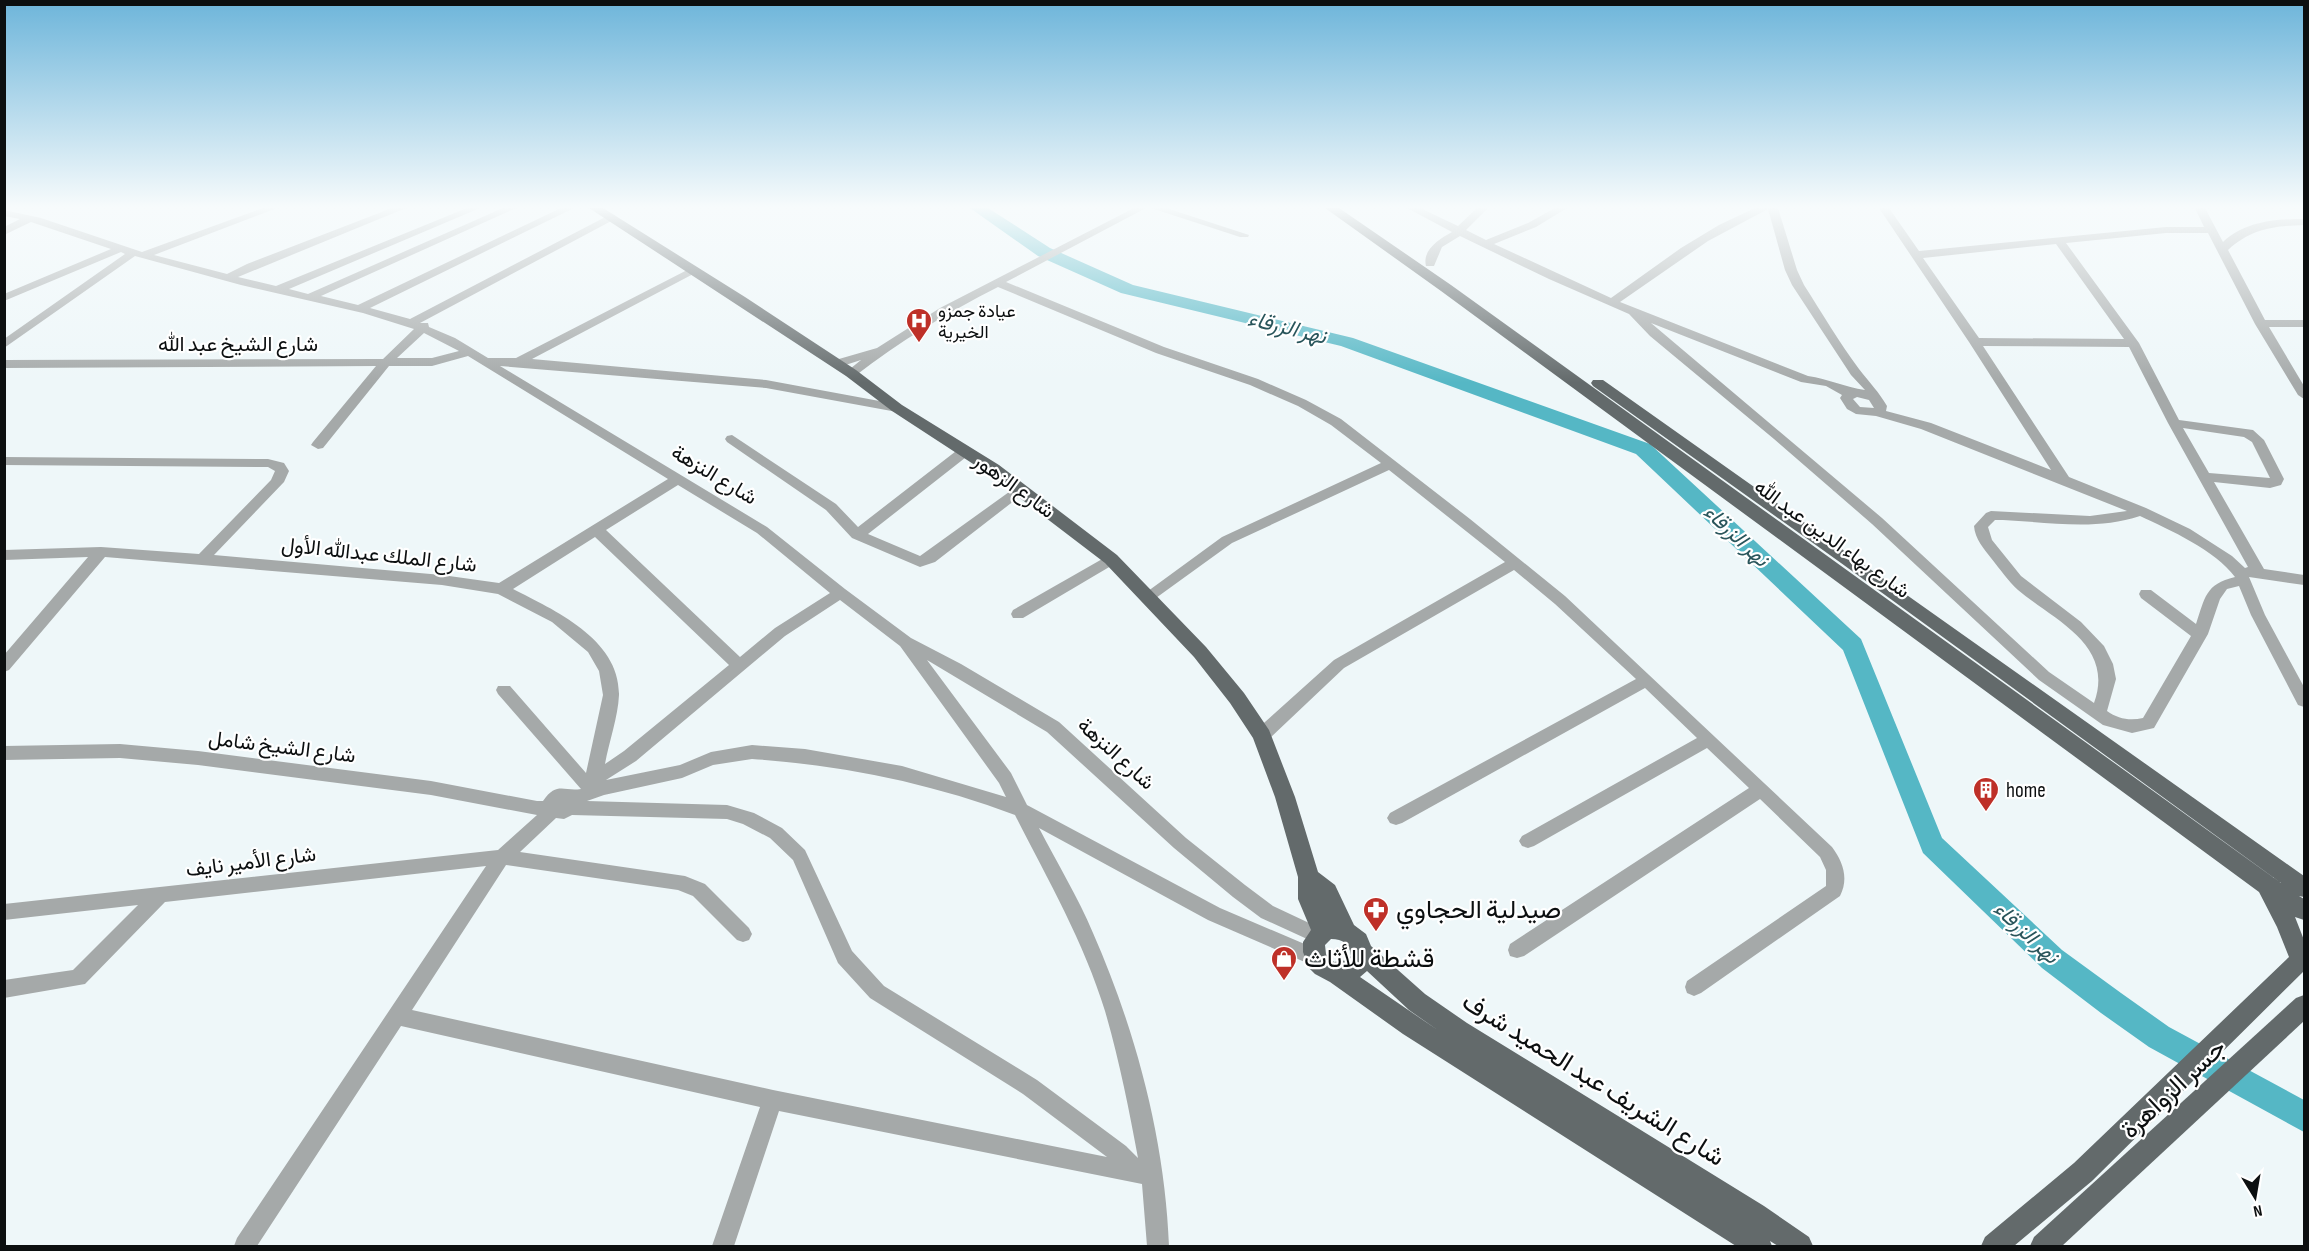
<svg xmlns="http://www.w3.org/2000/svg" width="2309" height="1251" viewBox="0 0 2309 1251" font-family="'Sofia Sans Condensed',Vazirmatn,sans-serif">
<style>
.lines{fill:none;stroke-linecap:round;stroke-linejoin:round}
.river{fill:#55b7c5;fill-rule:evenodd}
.minor{fill:#a5a9a9;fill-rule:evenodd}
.major{fill:#636a6b;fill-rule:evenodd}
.labels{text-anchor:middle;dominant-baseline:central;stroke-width:4.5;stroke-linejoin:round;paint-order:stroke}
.far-poi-label{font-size:18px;fill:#0c0f10;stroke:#fff;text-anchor:start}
.street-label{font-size:21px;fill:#0c0f10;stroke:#fff}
.poi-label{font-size:21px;fill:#0c0f10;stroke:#fff;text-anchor:start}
.water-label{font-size:22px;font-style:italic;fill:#29555b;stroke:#fff}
.near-poi-label{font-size:26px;fill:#0c0f10;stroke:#fff;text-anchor:start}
.near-street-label{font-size:26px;fill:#0c0f10;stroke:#fff}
</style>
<rect width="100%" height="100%" fill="#eef7f9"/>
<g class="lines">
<polygon class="river" points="970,208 988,208 1050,248 1133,285 1353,338 1650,444 1861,639 1942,838 2062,950 2121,993 2169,1027 2304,1100 2304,1132 2149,1047 2101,1013 2042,968 1923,853 1843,650 1636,454 1341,346 1121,293 1038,256"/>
<g class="minor">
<path d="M 263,208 L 277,208 L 154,255 L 227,274 L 247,264 L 392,208 L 406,208 L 238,277 L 276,286 L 467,208 L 480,208 L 289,289 L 308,294 L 503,208 L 516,208 L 321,296 L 358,305 L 561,208 L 574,208 L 370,308 L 410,319 L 611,214 L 615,215 L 615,219 L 420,323 L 428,323 L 429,327 L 455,338 L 488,358 L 516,358 L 693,267 L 697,268 L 697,272 L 532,359 L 766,380 L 901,405 L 903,408 L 901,411 L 897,412 L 766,388 L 500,366 L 767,527 L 845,589 L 911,638 L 961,664 L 1059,722 L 1186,838 L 1245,885 L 1273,906 L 1324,930 L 1327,936 L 1324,942 L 1318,944 L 1261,918 L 1233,897 L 1174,848 L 1047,732 L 927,660 L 1011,773 L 1027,805 L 1220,908 L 1321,951 L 1323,957 L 1321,963 L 1314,966 L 1208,920 L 1039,828 C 1057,863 1078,897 1093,933 C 1136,1031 1165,1140 1169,1246 L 1147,1246 L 1142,1184 L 779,1111 L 734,1246 L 712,1246 L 760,1107 L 401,1026 L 257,1246 L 234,1246 L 237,1238 L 486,866 L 165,902 L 85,984 L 4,998 L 4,980 L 73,970 L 138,905 L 4,920 L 4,904 L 498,850 L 537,815 L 431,795 L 198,765 L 120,758 L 4,760 L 4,746 L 120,744 L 198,751 L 431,781 L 537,801 L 543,801 C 557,781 564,792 581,789 L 498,694 L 496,690 L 498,686 L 510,686 L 586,773 L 603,695 L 599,671 L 588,652 L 552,622 L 498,594 L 442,585 L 105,557 L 9,670 L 4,672 L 4,655 L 88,557 L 4,560 L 4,550 L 101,547 L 199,554 L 271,480 L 275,471 L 268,467 L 4,465 L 4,457 L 268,459 L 284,463 L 289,471 L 284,482 L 214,555 L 442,575 L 499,583 L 668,479 L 468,356 L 432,366 L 389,366 L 323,448 L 318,449 L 311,445 L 313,442 L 376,366 L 4,368 L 4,360 L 383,359 L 414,329 L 363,313 L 241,285 L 135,256 L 4,348 L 4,339 L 125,254 L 121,252 L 4,301 L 4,294 L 111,249 L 31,222 L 4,235 L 4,227 L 20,219 L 4,216 L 4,210 L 41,218 L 142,252 ZM 424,333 L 459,351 L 432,358 L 397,358 ZM 678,485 L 757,533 L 830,593 L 775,628 L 740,657 L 606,530 ZM 595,537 L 729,665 L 624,751 L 605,764 C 609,742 618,717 619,695 C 620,639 554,610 513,589 ZM 840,600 L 900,646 L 999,783 L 1006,797 L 902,766 L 805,749 L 752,745 L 711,752 L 680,765 L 606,780 L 636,761 L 785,636 ZM 752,759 C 842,765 930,783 1015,815 C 1047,878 1084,942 1105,1011 C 1119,1059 1129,1109 1138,1158 L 1126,1146 L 1037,1080 L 884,986 L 852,951 L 805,850 L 782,828 L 754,813 L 727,805 L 587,801 L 604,795 L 682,778 L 713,765 ZM 572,815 L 727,819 L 743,824 L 770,838 L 793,860 L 838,963 L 870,998 L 1023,1094 L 1107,1157 L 773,1090 L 412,1010 L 506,865 L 678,890 L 693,896 L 737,940 L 743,942 L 749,940 L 752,934 L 749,928 L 705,884 L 685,876 L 520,852 L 556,818 L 564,819 Z"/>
<path d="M 1134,208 L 1146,208 L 1006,282 L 1164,347 L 1258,379 L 1306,400 L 1341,419 L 1470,519 L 1565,596 L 1832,847 C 1843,862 1849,878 1840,896 L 1701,993 L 1694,996 L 1687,993 L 1685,987 L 1687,981 L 1826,886 L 1826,870 L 1820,857 L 1760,799 L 1524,956 L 1517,958 L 1510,956 L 1508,950 L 1510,944 L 1749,788 L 1707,748 L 1534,846 L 1528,848 L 1522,846 L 1519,841 L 1522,836 L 1697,738 L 1645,688 L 1402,823 L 1396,825 L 1390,823 L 1387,818 L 1390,813 L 1636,679 L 1555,604 L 1514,570 L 1344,668 L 1268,740 L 1262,741 L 1256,740 L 1254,735 L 1256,730 L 1334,660 L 1505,562 L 1389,470 L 1232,543 L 1149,603 L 1144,602 L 1142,598 L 1144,594 L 1222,537 L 1381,463 L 1331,425 L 1298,406 L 1250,385 L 1156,353 L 998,287 C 947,313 900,341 855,376 L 851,377 L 845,373 L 861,360 L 836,368 L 830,364 L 832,361 L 877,348 L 940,308 Z"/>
<polygon points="1151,208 1166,208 1249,235 1248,237 1240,237"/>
<path d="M 1407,208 L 1420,208 L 1458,226 L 1477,208 L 1488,208 L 1466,230 L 1486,240 L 1528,223 L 1555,208 L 1567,208 L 1536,227 L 1494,244 L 1611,298 L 1681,248 L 1719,225 L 1755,208 L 1778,208 L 1797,270 L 1804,285 C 1822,313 1839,342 1859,369 C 1869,382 1879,392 1887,406 L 1886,411 L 1931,423 L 2051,470 L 1969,342 L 1879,208 L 1889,208 L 1919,251 L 2166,227 L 2204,227 L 2195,208 L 2205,208 L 2223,242 C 2246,221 2275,219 2304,219 L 2304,225 C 2273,226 2251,229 2228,250 L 2265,320 L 2304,320 L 2304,327 L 2269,327 L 2304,386 L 2304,399 L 2298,395 L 2255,324 L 2208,233 L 2166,233 L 2066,243 L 2139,343 L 2179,420 L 2253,430 L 2264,440 L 2284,479 L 2281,485 L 2270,488 L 2214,482 L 2264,569 L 2304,575 L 2304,585 L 2249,577 L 2265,615 L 2304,687 L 2304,707 L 2298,705 L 2251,615 L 2239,586 L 2227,589 L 2220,599 L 2208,634 L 2154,728 L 2132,733 L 2103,725 L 2039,680 L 1872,524 L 1774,439 L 1650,336 L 1629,314 L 1549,279 L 1460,236 L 1442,247 L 1434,266 L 1426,266 C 1422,250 1439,239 1452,232 ZM 1768,209 L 1785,270 L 1792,285 L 1851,375 L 1865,390 C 1845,387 1828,379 1808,376 L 1620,302 L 1708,241 ZM 2056,244 L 2124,339 L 1979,338 L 1923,258 ZM 1651,323 L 1801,382 L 1826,386 L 1842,395 L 1840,398 L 1847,409 L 1856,414 L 1876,416 L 1921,429 L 2127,511 L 2090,516 L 1991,511 L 1986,513 L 1974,526 C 1975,539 1984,549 1991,558 C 2000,569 2008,581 2018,590 C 2055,621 2115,645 2094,703 L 2049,672 L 1882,518 ZM 1983,346 L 2129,347 L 2168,423 L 2248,567 L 2245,568 L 2232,556 L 2190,529 L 2146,508 L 2069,477 ZM 1857,397 L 1869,400 L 1874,408 L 1860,407 L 1853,399 ZM 2183,428 L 2244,437 L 2252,442 L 2270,478 L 2209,473 ZM 2140,516 C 2170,530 2215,550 2235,577 C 2205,584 2205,598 2196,624 L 2151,590 L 2141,590 L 2139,594 L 2141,598 L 2191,636 L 2143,718 C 2130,721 2118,719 2107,711 L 2116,679 L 2113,664 L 2104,646 L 2081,622 L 2021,576 L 1992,540 L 1988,527 L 1995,520 L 2003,520 C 2049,522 2095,531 2140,516 Z"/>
<polygon points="732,435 836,504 858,527 960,448 970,448 972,451 970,454 868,534 920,556 1016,487 1021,485 1028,490 935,562 920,567 852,538 826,510 727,442 725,439 727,436"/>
<polygon points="1111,554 1118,559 1116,563 1023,618 1013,618 1011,614 1013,610"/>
</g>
<g class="major">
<path d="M 589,208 L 603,208 L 745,297 L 856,370 L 902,405 L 999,465 L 1117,555 L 1206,647 L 1244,693 L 1269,730 L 1295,797 L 1318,872 L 1335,885 L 1354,925 L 1366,934 L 1371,946 L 1425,994 L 1467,1023 L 1764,1206 L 1809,1237 L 1813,1246 L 1778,1246 L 1770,1241 L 1772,1246 L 1736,1246 L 1403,1034 L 1330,982 L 1315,974 L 1309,968 L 1303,952 L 1303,942 L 1311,930 L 1298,899 L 1298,877 L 1275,797 L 1253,738 L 1230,703 L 1194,657 L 1105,563 L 987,473 L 892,411 L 846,376 ZM 1331,939 C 1343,939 1350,944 1351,956 L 1348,960 L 1334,962 L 1326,954 L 1325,945 ZM 1367,971 L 1409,1010 L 1439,1031 L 1360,977 Z"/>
<polygon points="1325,208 1339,208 1451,285 2274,878 2281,883 1841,563 1593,386 1591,383 1593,380 1603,380 2304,876 2304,897 2299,896 2304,899 2304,920 2295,917 2304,940 2304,971 2092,1181 2014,1246 1981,1246 1985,1237 2074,1163 2289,957 2277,927 2259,892 1441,291"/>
<polygon points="2304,995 2304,1021 2062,1246 2030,1246 2034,1237 2296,998"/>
</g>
</g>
<linearGradient id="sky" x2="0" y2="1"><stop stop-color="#6db5da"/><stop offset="0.54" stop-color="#f7fbfc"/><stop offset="1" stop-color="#f7fbfc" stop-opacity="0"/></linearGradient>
<rect width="2309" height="383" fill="url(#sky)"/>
<defs>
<symbol id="hospital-pin" viewBox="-11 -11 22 30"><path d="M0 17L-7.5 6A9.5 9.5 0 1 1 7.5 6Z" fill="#be3028" stroke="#fff"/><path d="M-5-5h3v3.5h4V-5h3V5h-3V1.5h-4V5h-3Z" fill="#fff"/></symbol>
<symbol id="building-pin" viewBox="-11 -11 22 30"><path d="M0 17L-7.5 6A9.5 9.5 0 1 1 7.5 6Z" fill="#be3028" stroke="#fff"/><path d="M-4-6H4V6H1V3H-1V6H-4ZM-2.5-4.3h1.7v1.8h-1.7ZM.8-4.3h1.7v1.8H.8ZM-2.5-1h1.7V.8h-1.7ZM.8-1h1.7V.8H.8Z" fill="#fff"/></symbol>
<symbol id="pharmacy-pin" viewBox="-11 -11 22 30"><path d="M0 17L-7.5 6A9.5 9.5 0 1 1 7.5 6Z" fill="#be3028" stroke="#fff"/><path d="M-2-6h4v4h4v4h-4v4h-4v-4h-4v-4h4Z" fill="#fff"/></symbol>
<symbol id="shop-pin" viewBox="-11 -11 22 30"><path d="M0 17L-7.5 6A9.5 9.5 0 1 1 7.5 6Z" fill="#be3028" stroke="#fff"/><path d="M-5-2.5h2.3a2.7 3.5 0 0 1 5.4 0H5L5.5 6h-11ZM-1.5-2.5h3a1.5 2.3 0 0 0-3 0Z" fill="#fff"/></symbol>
</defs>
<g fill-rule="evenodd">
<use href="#hospital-pin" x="904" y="306" width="30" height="40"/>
<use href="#building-pin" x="1971" y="775" width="30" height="40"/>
<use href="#pharmacy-pin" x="1361" y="895" width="30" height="40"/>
<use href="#shop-pin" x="1269" y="944" width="30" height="40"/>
</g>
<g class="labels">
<g class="far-poi-label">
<text x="938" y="311">عيادة جمزو<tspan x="938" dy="21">الخيرية</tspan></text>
</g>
<g class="street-label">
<text x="238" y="344">شارع الشيخ عبد الله</text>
<text transform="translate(714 475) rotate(31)">شارع النزهة</text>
<text transform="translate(1014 486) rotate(36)">شارع الزهور</text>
<text transform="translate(1832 539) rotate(36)">شارع بهاء الدين عبد الله</text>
<text transform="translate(379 555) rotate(6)">شارع الملك عبدالله الأول</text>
<text transform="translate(282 747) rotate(7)">شارع الشيخ شامل</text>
<text transform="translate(1116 754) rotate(42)">شارع النزهة</text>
<text transform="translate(251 862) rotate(-7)">شارع الأمير نايف</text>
</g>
<g class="poi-label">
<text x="2006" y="790">home</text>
</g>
<g class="water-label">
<text transform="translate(1287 328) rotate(14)">نهر الزرقاء</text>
<text transform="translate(1736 536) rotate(43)">نهر الزرقاء</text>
<text transform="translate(2026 933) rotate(43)">نهر الزرقاء</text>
</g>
<g class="near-poi-label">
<text x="1396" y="910">صيدلية الحجاوي</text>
<text x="1304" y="959">قشطة للأثاث</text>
</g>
<g class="near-street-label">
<text transform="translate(1593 1080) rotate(32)">شارع الشريف عبد الحميد شرف</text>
<text transform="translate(2174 1089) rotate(-43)">جسر الزواهرة</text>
</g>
</g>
<rect width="2309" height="1251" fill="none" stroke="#0c0f10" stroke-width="12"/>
<g transform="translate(2255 1197) rotate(169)" stroke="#ffffff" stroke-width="4.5" paint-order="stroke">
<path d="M0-4.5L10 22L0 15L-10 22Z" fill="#0c0f10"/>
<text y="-9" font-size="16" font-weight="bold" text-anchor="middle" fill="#0c0f10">N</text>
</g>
</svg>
